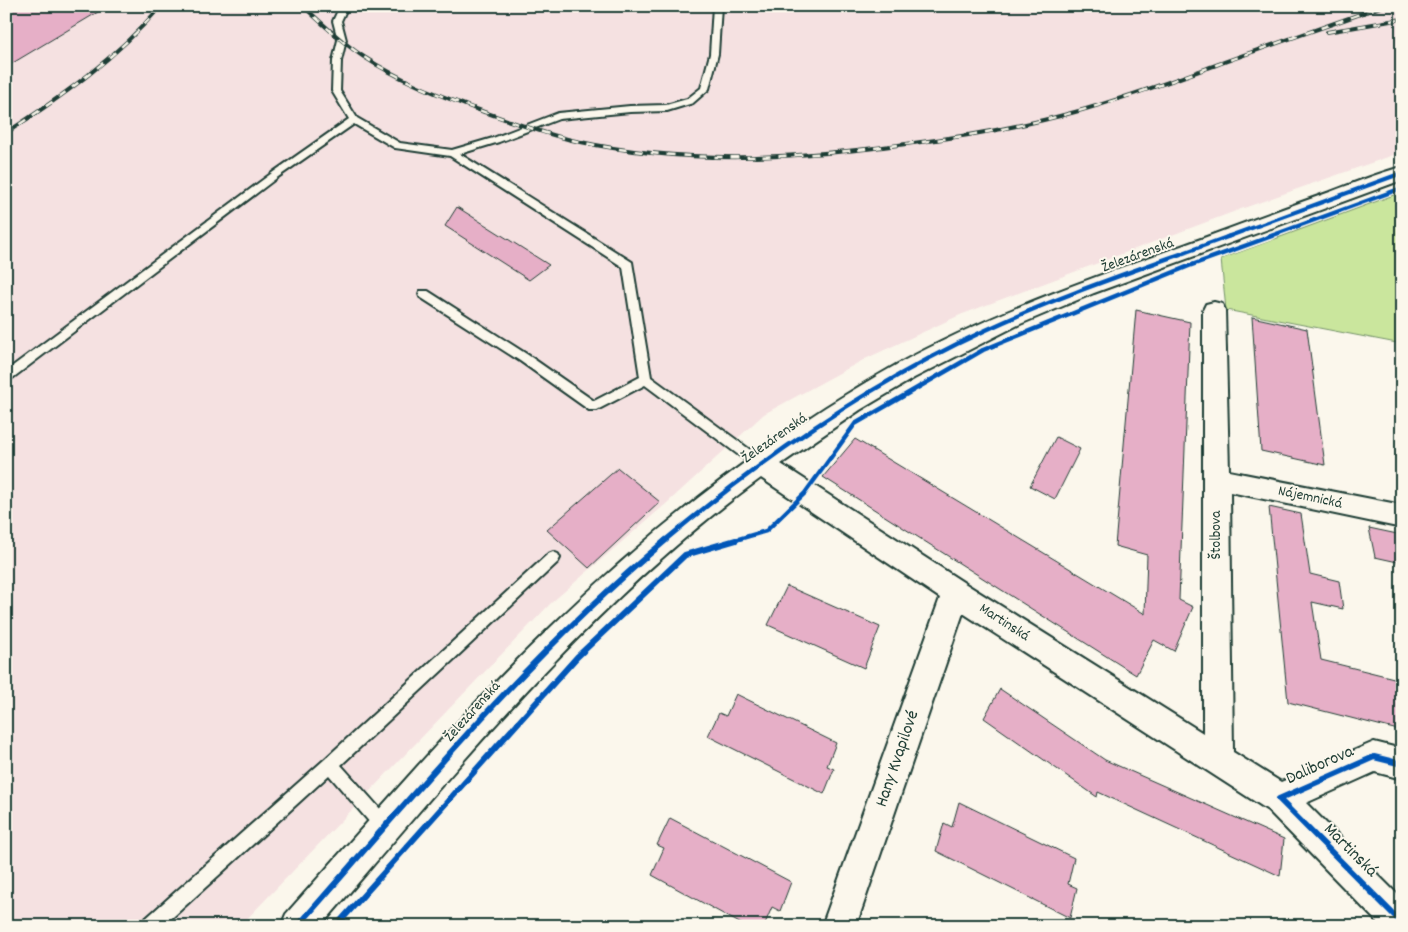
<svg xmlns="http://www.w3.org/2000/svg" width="1408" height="932" viewBox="0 0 1408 932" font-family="Dekko,sans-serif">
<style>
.built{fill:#f5e1e1}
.green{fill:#cae69d;stroke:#749268}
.building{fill:#e6afc7;stroke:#1f3d34}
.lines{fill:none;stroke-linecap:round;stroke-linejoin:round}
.service-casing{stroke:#1f3d34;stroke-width:4}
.minor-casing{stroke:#1f3d34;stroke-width:4}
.service{fill:#fbf7ec;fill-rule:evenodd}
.minor{fill:#fbf7ec;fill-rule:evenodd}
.rail-casing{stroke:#1f3d34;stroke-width:4}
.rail{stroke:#fbf7ec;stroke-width:2.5;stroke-dasharray:8;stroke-linecap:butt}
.cycleway-far2-casing{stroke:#fbf7ec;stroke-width:6}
.cycleway-far1-casing{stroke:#fbf7ec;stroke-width:8}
.cycleway-casing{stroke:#fbf7ec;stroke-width:9}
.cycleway-far2{stroke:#0057b8;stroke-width:4}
.cycleway-far1{stroke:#0057b8;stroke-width:4.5}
.cycleway{stroke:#0057b8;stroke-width:6}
.labels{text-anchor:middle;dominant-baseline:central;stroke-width:4;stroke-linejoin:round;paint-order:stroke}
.street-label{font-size:15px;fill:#1f3d34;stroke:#fbf7ec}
.near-street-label{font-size:18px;fill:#1f3d34;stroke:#fbf7ec}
</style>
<rect width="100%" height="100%" fill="#fbf7ec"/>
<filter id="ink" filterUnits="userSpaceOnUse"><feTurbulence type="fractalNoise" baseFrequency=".02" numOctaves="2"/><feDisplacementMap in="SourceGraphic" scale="10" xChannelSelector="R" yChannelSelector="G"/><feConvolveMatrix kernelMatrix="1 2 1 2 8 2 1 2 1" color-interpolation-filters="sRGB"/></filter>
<g filter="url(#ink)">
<polygon class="built" points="6,6 1402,6 1402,152 1241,209 960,315 865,359 764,414 667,503 551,603 240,926 6,926"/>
<polygon class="green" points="1402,192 1402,344 1226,310 1221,259"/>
<g class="building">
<polygon points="6,6 108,6 6,67"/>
<polygon points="457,207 549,265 529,280 445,226"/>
<polygon points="1136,310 1190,322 1179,600 1193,607 1174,651 1154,640 1136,675 823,477 855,439 1145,614 1147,555 1115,546"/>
<polygon points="1252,317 1307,329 1325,465 1261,451"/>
<polygon points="1056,437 1080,449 1055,499 1030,486"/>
<polygon points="618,468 660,502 589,568 547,530"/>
<polygon points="1269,507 1301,514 1310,574 1339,581 1343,609 1312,602 1321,660 1402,680 1402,731 1288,702"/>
<polygon points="1369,528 1402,535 1402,563 1375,557"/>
<polygon points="787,586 880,627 864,668 768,625"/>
<polygon points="1000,689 1105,760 1284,839 1280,876 1098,792 1097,797 984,718"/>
<polygon points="736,694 836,743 827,766 834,769 824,794 708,736 719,713 726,716"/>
<polygon points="959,802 1074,858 1068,884 1077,888 1070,918 936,851 944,823 952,827"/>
<polygon points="670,818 791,882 780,911 772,907 764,926 745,926 652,875 664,848 657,845"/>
</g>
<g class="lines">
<defs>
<g id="service">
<polygon points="340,6 348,6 341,21 346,40 341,61 340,91 357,118 400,143 452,150 493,138 558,113 630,106 666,105 687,99 701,88 710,54 713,6 721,6 718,54 709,89 693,103 667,111 630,112 559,119 499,142 460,154 632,262 651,377 764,460 766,464 764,468 760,469 756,468 645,385 597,410 589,410 520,361 420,297 419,294 420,291 428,291 528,355 594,401 640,377 623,267 450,156 395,148 354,124 278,177 6,383 6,371 272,173 349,119 332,91 333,61 338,40 333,21"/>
<polygon points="553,552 558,554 560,558 558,562 341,765 390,820 392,826 390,832 384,834 378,832 329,775 163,926 142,926 144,920 325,759 548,554"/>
</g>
<path id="minor" d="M 1402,167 L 1402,180 L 1094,293 L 1018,325 L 914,378 L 860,410 L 781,464 L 966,584 L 1203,733 L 1203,310 L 1206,304 L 1214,302 L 1222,304 L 1225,310 L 1229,471 L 1402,505 L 1402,528 L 1230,492 L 1233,752 L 1281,782 L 1374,742 L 1402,749 L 1402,779 L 1375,772 L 1306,803 L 1402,899 L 1402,926 L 1381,926 L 1268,810 L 963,613 L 856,926 L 822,926 L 940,598 L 761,478 C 591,602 457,768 321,926 L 281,926 L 286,914 C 373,817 458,716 552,626 C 656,525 770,436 896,365 C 993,312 1097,276 1201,239 C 1244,223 1287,207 1330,192 C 1354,183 1378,173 1402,167 Z"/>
</defs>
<use href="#service" class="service-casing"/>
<use href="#minor" class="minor-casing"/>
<use href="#service" class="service"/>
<use href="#minor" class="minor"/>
<defs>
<g id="rail">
<path d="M 303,6 C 323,24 342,43 364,57 C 398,79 436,94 473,108 C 507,120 541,133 576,141 C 685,165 796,159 906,144 C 963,137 1020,127 1075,112 C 1123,99 1169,82 1216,65 C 1271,45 1327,26 1383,6"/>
<polyline points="1327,32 1402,19"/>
<path d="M 6,133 C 63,96 116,58 161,6"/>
</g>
</defs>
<use href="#rail" class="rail-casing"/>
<use href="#rail" class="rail"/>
<defs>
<g id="cycleway-far2">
<polyline points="1227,237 1402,173"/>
<polyline points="1268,237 1402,188"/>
</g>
<g id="cycleway-far1">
<path d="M 664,541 C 763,458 869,384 986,330 C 1065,293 1149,266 1230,236"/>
<polyline points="732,541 766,531 805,493 855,424 983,350 1189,266 1272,236"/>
</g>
<g id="cycleway">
<polyline points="1402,764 1374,757 1279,799 1402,923"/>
<path d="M 298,926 C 415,793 529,654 666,540"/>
<polyline points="336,926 577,657 685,555 736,540"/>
</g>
</defs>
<use href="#cycleway-far2" class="cycleway-far2-casing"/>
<use href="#cycleway-far1" class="cycleway-far1-casing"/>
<use href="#cycleway" class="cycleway-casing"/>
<use href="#cycleway-far2" class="cycleway-far2"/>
<use href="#cycleway-far1" class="cycleway-far1"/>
<use href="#cycleway" class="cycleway"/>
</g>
</g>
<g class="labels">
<g class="street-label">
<text transform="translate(1138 256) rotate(-20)">Železárenská</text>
<text transform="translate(775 439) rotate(-35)">Železárenská</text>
<text transform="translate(1310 498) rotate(12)">Nájemnická</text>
<text transform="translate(1217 535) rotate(-90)">Štolbova</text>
<text transform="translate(1004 623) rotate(33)">Martinská</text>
<text transform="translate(473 712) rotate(-48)">Železárenská</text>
</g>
<g class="near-street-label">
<text transform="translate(898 759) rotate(-71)">Hany Kvapilové</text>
<text transform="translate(1320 766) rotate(-24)">Daliborova</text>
<text transform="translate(1350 851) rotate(45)">Martinská</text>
</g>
</g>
<rect width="1408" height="932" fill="none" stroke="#fbf7ec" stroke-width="25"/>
<rect x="12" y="12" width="1383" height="907" fill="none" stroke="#1f3d34" stroke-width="2" filter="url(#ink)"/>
</svg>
